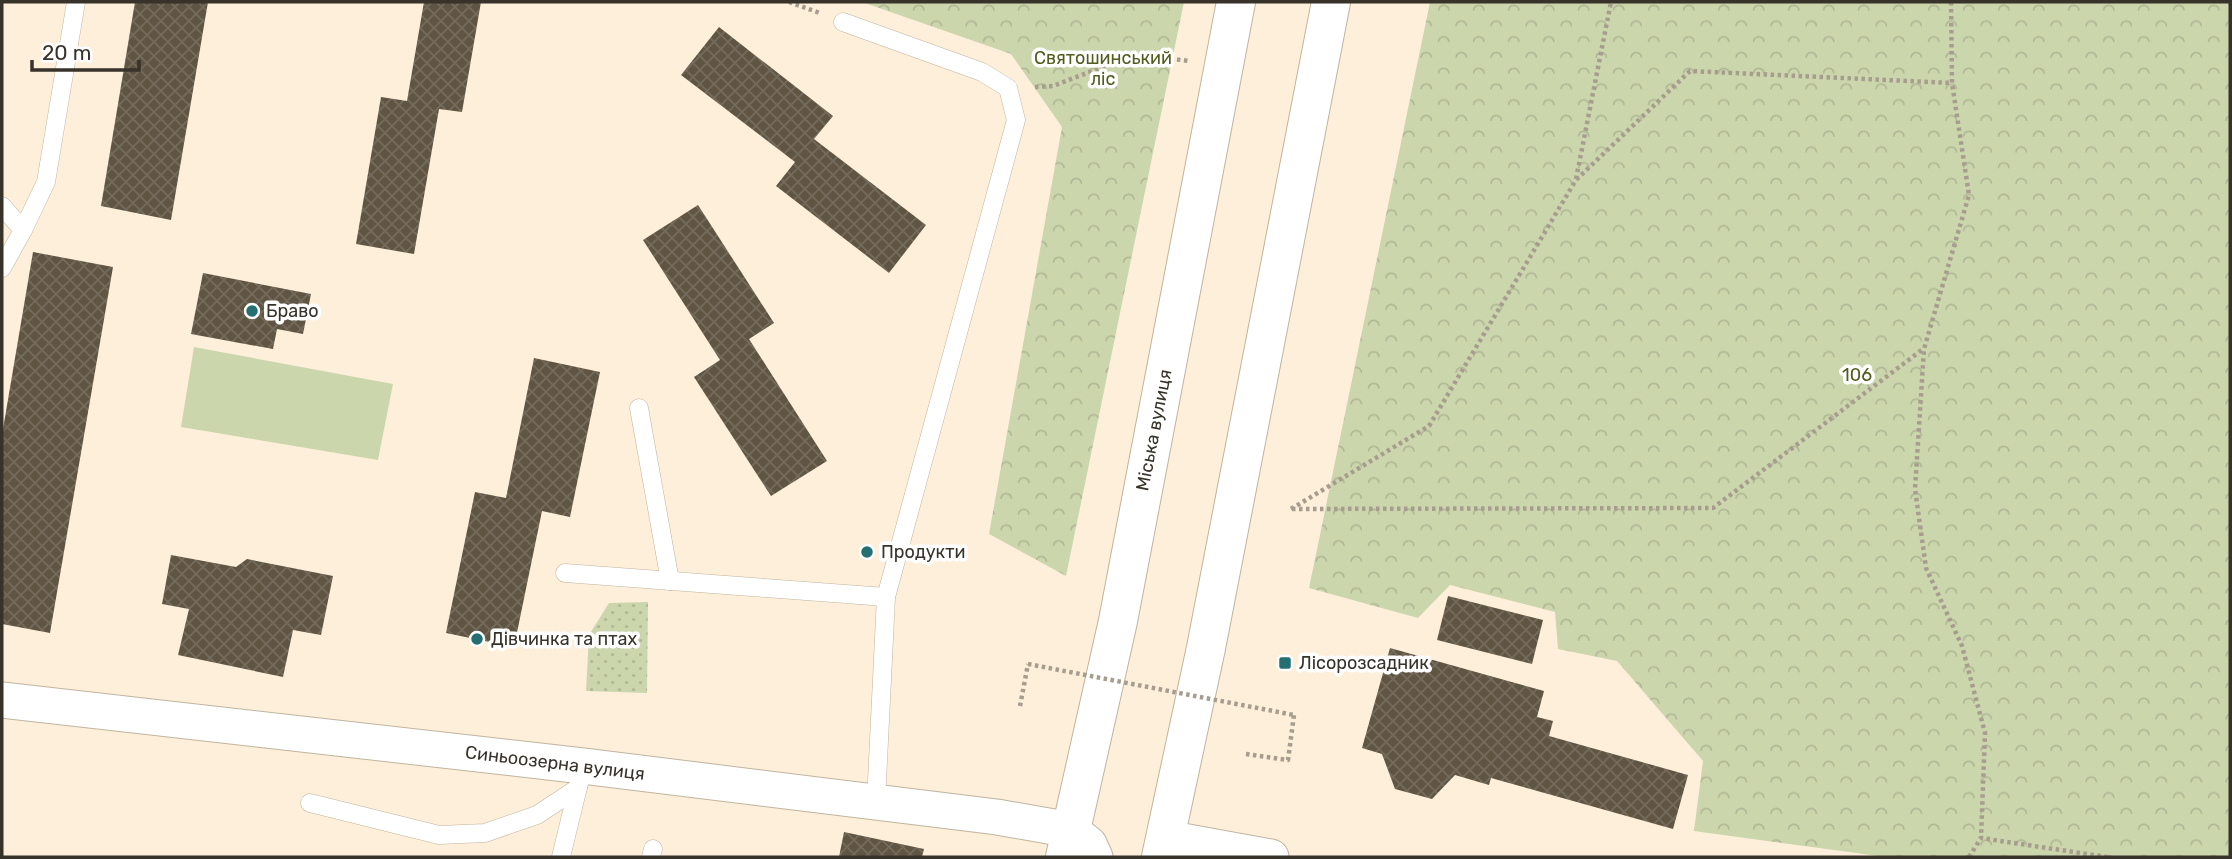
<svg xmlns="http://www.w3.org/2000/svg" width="2232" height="859" viewBox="0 0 2232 859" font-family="Rubik,sans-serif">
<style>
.green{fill:url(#green-dots)}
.forest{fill:url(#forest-crowns)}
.pitch{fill:#ccd6ad}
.building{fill:url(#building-cross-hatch)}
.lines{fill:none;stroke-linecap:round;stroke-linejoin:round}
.lane-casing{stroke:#c0b49f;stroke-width:19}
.street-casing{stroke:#c0b49f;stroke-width:37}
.highway-casing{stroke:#c0b49f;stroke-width:40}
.path{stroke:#a79d8e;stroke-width:4.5;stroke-dasharray:3.5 3.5;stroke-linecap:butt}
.lane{stroke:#fff;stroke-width:18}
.street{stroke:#fff;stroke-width:35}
.highway{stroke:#fff;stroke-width:38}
.path-bridge{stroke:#a79d8e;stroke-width:4.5;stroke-dasharray:3.5 3.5;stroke-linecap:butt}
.poi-dot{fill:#236f71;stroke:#fff;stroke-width:2.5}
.labels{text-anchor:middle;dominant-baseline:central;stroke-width:7;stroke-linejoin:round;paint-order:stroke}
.park-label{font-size:18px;fill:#515c1e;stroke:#fff}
.poi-label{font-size:18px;fill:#37322a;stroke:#fff;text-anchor:start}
.street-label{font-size:18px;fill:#37322a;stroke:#fff}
</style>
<defs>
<pattern id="green-dots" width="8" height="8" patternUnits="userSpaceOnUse" patternTransform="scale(1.75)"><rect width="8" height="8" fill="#ccd6ad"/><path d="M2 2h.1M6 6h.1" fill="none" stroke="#b0b895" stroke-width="1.8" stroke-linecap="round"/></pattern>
<pattern id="forest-crowns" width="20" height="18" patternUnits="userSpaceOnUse" patternTransform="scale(1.75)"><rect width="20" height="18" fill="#ccd6ad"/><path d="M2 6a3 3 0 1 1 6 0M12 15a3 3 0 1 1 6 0" fill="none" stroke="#b0b895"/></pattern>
<pattern id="building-cross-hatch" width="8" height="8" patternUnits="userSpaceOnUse" patternTransform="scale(1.75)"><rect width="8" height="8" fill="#605543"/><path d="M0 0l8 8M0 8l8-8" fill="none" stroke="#746b5c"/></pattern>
</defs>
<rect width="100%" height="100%" fill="#fdefda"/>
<polygon class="green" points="648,602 647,693 586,691 589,635 609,603"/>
<g class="forest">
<polygon points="862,2 1184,2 1066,576 989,534 1062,127 1011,54"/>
<polygon points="1430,2 2230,2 2230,857 1886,857 1694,831 1703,761 1617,661 1558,649 1555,612 1450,585 1418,618 1309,588"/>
</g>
<polygon class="pitch" points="194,347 393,384 378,460 181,427"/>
<g class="building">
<polygon points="135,2 208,2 171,220 101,206"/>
<polygon points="424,2 481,2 462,112 439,109 414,254 356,244 381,97 407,101"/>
<polygon points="719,27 833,116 814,139 926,225 889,273 776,186 795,162 681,75"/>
<polygon points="698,205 774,323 749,339 827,461 771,496 694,377 720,360 643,240"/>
<polygon points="33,252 113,267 50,633 2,624 2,435"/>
<polygon points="203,273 311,294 303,334 277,329 273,349 191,334"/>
<polygon points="534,358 600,372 570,517 542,511 514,647 446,633 475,492 506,498"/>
<polygon points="171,555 236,567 247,559 333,576 321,635 293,630 283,677 178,655 189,609 162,604"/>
<polygon points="1448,596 1543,620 1532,664 1437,640"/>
<polygon points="1390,648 1544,691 1537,717 1553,721 1549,736 1688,775 1673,829 1491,778 1489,785 1455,775 1432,799 1395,789 1382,754 1362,748"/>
<polygon points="844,832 924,849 922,857 839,857"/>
</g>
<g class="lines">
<defs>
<g id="lane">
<polyline points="843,22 982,72 1008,88 1016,120 886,597 876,802"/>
<polyline points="2,206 23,230 2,268"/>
<polyline points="23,230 46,182 76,2"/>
<polyline points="639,408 670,581"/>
<polyline points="565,573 886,597"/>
<polyline points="310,803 439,835 485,833 537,815 578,788"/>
<polyline points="561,857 579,783"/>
<polyline points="651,857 653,849"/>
</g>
<g id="street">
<polyline points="2,700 583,766 997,817 1071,830 1089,844 1095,857"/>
<polyline points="1166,838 1271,857"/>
</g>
<g id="highway">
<polyline points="1065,857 1118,621 1236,2"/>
<polyline points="1161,857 1206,648 1331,2"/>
</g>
</defs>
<use href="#lane" class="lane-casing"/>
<use href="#street" class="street-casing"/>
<use href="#highway" class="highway-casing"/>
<g class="path">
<polyline points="789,2 820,13"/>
<polyline points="1951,2 1952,83 1969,195 1924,349 1915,489 1926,568 1962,646 1985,733 1981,838"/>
<polyline points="1035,87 1053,86 1105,66 1151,56 1189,61"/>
<polyline points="1576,179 1611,2"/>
<polyline points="1291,509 1429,426 1576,180 1690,71 1952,83"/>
<polyline points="1292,509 1713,508 1923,349"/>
<polyline points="1020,706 1028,664"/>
<polyline points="1246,754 1288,760 1294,715"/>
<polyline points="1969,857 1981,838 2107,857"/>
</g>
<use href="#lane" class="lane"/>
<use href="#street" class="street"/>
<use href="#highway" class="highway"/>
<polyline class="path-bridge" points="1028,664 1294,715"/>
</g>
<g class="poi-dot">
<circle cx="252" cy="311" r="7"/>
<circle cx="867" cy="552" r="7"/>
<circle cx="477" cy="639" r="7"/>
<rect x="1278" y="656" width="14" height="14" rx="3.5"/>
</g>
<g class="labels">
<g class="park-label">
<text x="1103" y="58">Святошинський<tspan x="1103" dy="21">ліс</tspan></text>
<text x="1857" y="375">106</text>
</g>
<g class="poi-label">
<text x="266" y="311">Браво</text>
<text x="881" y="552">Продукти</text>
<text x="491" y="639">Дівчинка та птах</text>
<text x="1299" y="663">Лісорозсадник</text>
</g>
<g class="street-label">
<text transform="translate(1154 430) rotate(-79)">Міська вулиця</text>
<text transform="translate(555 763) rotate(7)">Синьоозерна вулиця</text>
</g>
</g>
<rect width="2232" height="859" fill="none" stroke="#37322a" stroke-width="7"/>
<path d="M32 60v10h107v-10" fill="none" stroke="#37322a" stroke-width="3.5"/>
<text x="42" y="60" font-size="21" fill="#37322a" stroke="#ffffff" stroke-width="5" paint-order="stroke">20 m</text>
</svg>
